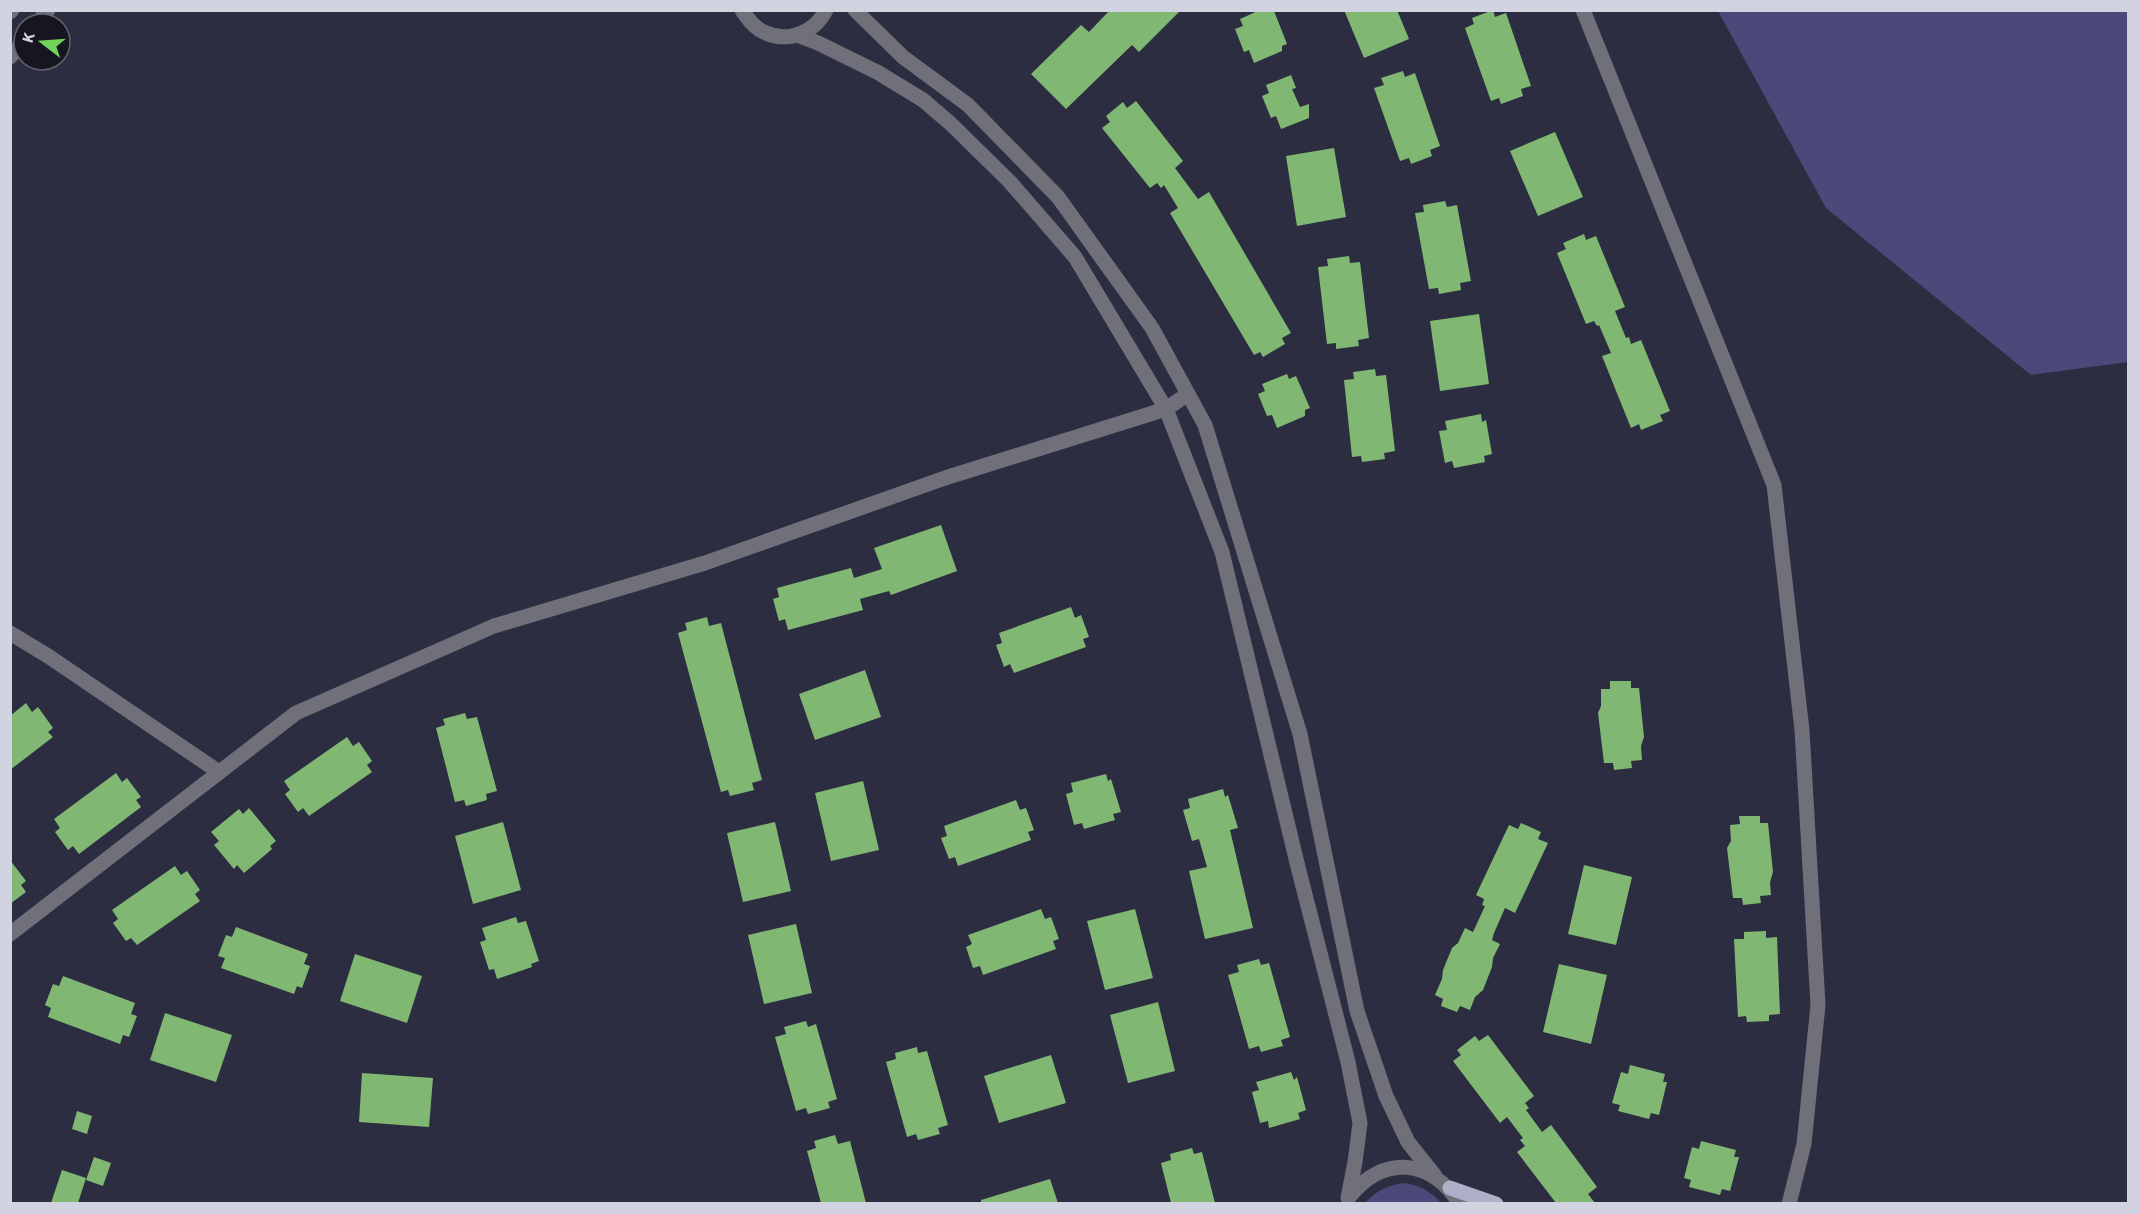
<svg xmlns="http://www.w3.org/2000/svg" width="2139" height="1214" viewBox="0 0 2139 1214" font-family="'Source Sans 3',sans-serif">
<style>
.green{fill:#4a497a}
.building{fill:#80b873}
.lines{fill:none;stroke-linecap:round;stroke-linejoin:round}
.minor{stroke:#70707b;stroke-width:15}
.major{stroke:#afb0c7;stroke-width:15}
</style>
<rect width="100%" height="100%" fill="#2d2d42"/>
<g class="green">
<polygon points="1718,11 2128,11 2128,362 2031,375 1826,208"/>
<path d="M 1403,1183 C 1420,1185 1430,1191 1441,1203 L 1365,1203 C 1376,1191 1386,1186 1403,1183 Z"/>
</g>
<g class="building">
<polygon points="1110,10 1181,10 1139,52 1132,45 1066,109 1031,74 1081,25 1089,32"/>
<polygon points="1260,10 1274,11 1287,44 1282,46 1282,51 1254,63 1249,50 1244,52 1235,29 1243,26 1240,19"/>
<polygon points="1344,10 1397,10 1409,39 1364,58"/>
<polygon points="1493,10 1495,17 1506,13 1531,86 1521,89 1523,96 1501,104 1499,98 1491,101 1465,28 1474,24 1472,18"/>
<polygon points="1403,71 1405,77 1415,73 1440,146 1430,150 1432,156 1411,164 1409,158 1400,161 1374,88 1384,85 1381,78"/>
<polygon points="1291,75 1296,88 1292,89 1300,107 1309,104 1309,118 1281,129 1276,116 1271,118 1262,96 1269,93 1266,85"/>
<polygon points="1136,101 1183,161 1175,168 1198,199 1209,192 1291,333 1282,338 1285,344 1263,357 1260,352 1254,355 1170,213 1178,208 1164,185 1161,188 1157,183 1150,188 1102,128 1110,122 1106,116 1123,102 1127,108"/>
<polygon points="1555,132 1583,197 1538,216 1510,151"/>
<polygon points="1334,148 1346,217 1297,226 1286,156"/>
<polygon points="1445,201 1447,207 1457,205 1471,281 1460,283 1461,290 1439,294 1438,288 1429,289 1415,213 1424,212 1423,205"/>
<polygon points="1584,234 1586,240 1596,236 1625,307 1615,311 1626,338 1629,337 1631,344 1641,340 1670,411 1660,415 1663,421 1641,430 1639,424 1631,428 1602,356 1611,353 1599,325 1597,326 1594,321 1586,324 1557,253 1566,249 1563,243"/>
<polygon points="1349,256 1350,263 1360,262 1369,338 1358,340 1359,346 1336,349 1336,343 1327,344 1318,267 1328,266 1327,259"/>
<polygon points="1479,314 1489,384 1440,391 1430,321"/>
<polygon points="1375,369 1376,376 1386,375 1395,451 1384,453 1385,459 1362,462 1361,456 1352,457 1344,380 1354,379 1353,372"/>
<polygon points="1287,374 1289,379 1296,376 1310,408 1305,410 1305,416 1277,428 1272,415 1267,416 1258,394 1265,391 1262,384"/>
<polygon points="1481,414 1482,422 1486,420 1492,454 1484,456 1485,462 1454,468 1452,461 1445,463 1439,431 1447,430 1445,421"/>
<polygon points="941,525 957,571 891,595 889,591 860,599 863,610 788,630 785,619 779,621 773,599 779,597 777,588 851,568 854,578 882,569 874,548"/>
<polygon points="1071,607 1075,618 1081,615 1089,637 1083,639 1086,647 1014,673 1010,664 1004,667 996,645 1002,643 999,633"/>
<polygon points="707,617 709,626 721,623 762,780 752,783 754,790 730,796 728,790 721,792 678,633 687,630 685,623"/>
<polygon points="865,670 881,717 815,740 799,694"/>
<polygon points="1610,681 1631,681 1631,688 1639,688 1644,737 1641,746 1642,760 1631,761 1632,768 1614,770 1613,763 1604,763 1598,713 1601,706 1601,689 1610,689"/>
<polygon points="26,703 32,712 38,707 53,728 48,732 53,737 10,770 10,716"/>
<polygon points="465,713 467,719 477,717 497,791 486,794 487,800 466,806 464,800 455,802 436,728 445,725 443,719"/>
<polygon points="347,737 353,746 359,742 372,761 367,765 372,772 309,816 303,808 298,812 285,794 290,790 284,781"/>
<polygon points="116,773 122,782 127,778 141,797 136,800 141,807 79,854 73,846 68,850 55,832 60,828 54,819"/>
<polygon points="1106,774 1108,781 1111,779 1121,812 1113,814 1115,820 1084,829 1082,823 1074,825 1066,794 1073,792 1071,783"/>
<polygon points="863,781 879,850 831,861 815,793"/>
<polygon points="1223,789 1225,797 1228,795 1238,828 1230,830 1253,928 1205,939 1189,871 1207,867 1199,839 1192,841 1183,810 1190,808 1188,799"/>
<polygon points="1016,800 1020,810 1026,808 1034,830 1028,832 1031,840 958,866 955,857 949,859 941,838 947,836 944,826"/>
<polygon points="249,808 276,841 270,846 272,849 244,873 237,865 234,869 214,845 219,841 211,832 239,809 243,814"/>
<polygon points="1739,816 1760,816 1760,823 1768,823 1773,872 1770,882 1771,895 1760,896 1761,903 1743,905 1742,898 1733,898 1727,848 1731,841 1730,825 1740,824"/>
<polygon points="503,822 521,890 473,904 455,836"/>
<polygon points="775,822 791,891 743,902 727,833"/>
<polygon points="1521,823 1541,832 1538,839 1548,843 1515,913 1505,908 1494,933 1492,940 1500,944 1493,958 1492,967 1483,990 1475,997 1470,1010 1460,1006 1457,1012 1441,1006 1443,999 1435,995 1442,979 1443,970 1452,948 1458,943 1465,928 1473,932 1485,906 1482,905 1484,899 1476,895 1509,825 1518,829"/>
<polygon points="10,860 26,881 21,885 26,892 10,904"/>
<polygon points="1584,865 1632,877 1616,945 1568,934"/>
<polygon points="175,866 181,875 187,871 200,890 195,894 200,901 137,945 131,938 126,941 113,923 118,919 112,910"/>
<polygon points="1041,909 1045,919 1051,917 1059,939 1053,941 1056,949 983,975 980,966 973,968 966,947 972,944 968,935"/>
<polygon points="1135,909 1153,978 1105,990 1087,921"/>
<polygon points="516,917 518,923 526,921 539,961 531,964 532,967 497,979 494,969 489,970 480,942 486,940 482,928"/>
<polygon points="796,924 812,993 764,1004 748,935"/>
<polygon points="236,927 308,954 304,964 310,966 302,988 297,986 294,994 221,968 225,958 218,956 226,935 232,937"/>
<polygon points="1766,931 1766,938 1777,937 1780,1014 1769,1015 1769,1021 1747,1022 1746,1016 1738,1017 1734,939 1744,939 1744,932"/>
<polygon points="355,954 422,976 407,1023 340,1001"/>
<polygon points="1259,959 1261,965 1269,963 1290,1037 1281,1040 1283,1046 1261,1052 1259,1046 1249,1049 1228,975 1239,972 1237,965"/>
<polygon points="1559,964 1607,975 1591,1044 1543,1032"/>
<polygon points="63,976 135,1003 131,1014 137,1016 129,1037 123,1035 120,1044 48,1017 51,1008 45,1005 53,984 59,986"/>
<polygon points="1158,1002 1175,1071 1128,1083 1110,1015"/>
<polygon points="165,1013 232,1035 216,1082 150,1060"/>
<polygon points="806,1021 808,1027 816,1024 837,1099 828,1102 830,1108 808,1114 806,1108 796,1111 775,1037 786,1034 784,1027"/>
<polygon points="1488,1035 1534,1096 1525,1103 1529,1108 1526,1110 1542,1132 1551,1125 1597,1187 1588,1194 1595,1203 1556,1203 1517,1152 1525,1146 1520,1140 1523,1138 1507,1117 1500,1123 1453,1061 1461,1055 1457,1050 1475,1036 1479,1041"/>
<polygon points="917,1047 918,1053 927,1051 948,1125 938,1128 940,1134 918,1140 916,1134 907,1137 886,1062 896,1059 895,1053"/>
<polygon points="1051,1055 1066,1103 999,1123 984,1076"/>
<polygon points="1630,1065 1665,1074 1663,1082 1667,1082 1659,1115 1651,1113 1649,1119 1618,1111 1620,1105 1612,1103 1621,1072 1628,1074"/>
<polygon points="1291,1072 1294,1080 1297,1077 1306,1110 1298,1113 1300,1119 1269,1128 1268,1121 1260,1123 1252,1092 1259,1090 1256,1082"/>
<polygon points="362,1073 433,1078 429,1127 359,1122"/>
<polygon points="77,1111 92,1116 87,1134 72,1129"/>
<polygon points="835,1135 838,1144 850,1141 866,1203 821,1203 807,1151 816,1148 814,1141"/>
<polygon points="1701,1141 1736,1150 1734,1157 1739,1157 1730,1191 1722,1189 1720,1195 1689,1187 1691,1180 1684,1178 1692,1147 1699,1149"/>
<polygon points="1192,1148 1194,1154 1202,1152 1215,1203 1171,1203 1161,1163 1171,1160 1170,1154"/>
<polygon points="94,1157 111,1163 103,1186 86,1180"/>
<polygon points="62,1170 86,1178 78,1203 51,1203"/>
<polygon points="1050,1179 1058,1203 981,1203 981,1200"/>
</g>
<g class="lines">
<g class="minor">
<path d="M 742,10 C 748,19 755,29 766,33 C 789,43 815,32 826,10"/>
<polyline points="855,10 903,57 968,105 1058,197 1152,328 1205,425 1300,734 1357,1011 1386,1096 1408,1142 1435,1176"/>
<polyline points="1583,10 1774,485 1802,730 1818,1005 1804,1144 1789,1204"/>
<polyline points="10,12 12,10"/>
<polyline points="37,24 48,10"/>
<polyline points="797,35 818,43 877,72 923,100 951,124 1010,182 1075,257 1166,409 1222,552 1298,867 1348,1062 1360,1123 1355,1162 1348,1198"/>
<polyline points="10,57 24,41"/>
<polyline points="10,633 48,656 219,772"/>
<polyline points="10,934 296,713 494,626 705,563 945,478 1166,409 1188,394"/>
<path d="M 1350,1196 C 1384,1154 1431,1159 1460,1204"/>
</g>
<polyline class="major" points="1450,1188 1496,1204"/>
</g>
<rect width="2139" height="1214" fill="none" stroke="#d2d3e1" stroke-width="24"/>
<g transform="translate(42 42) rotate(287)"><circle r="28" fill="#161620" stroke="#61626d" stroke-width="1.5"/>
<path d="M0-4.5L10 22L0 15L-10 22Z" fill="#73d25c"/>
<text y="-9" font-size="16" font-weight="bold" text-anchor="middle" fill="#d2d3e1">K</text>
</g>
</svg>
